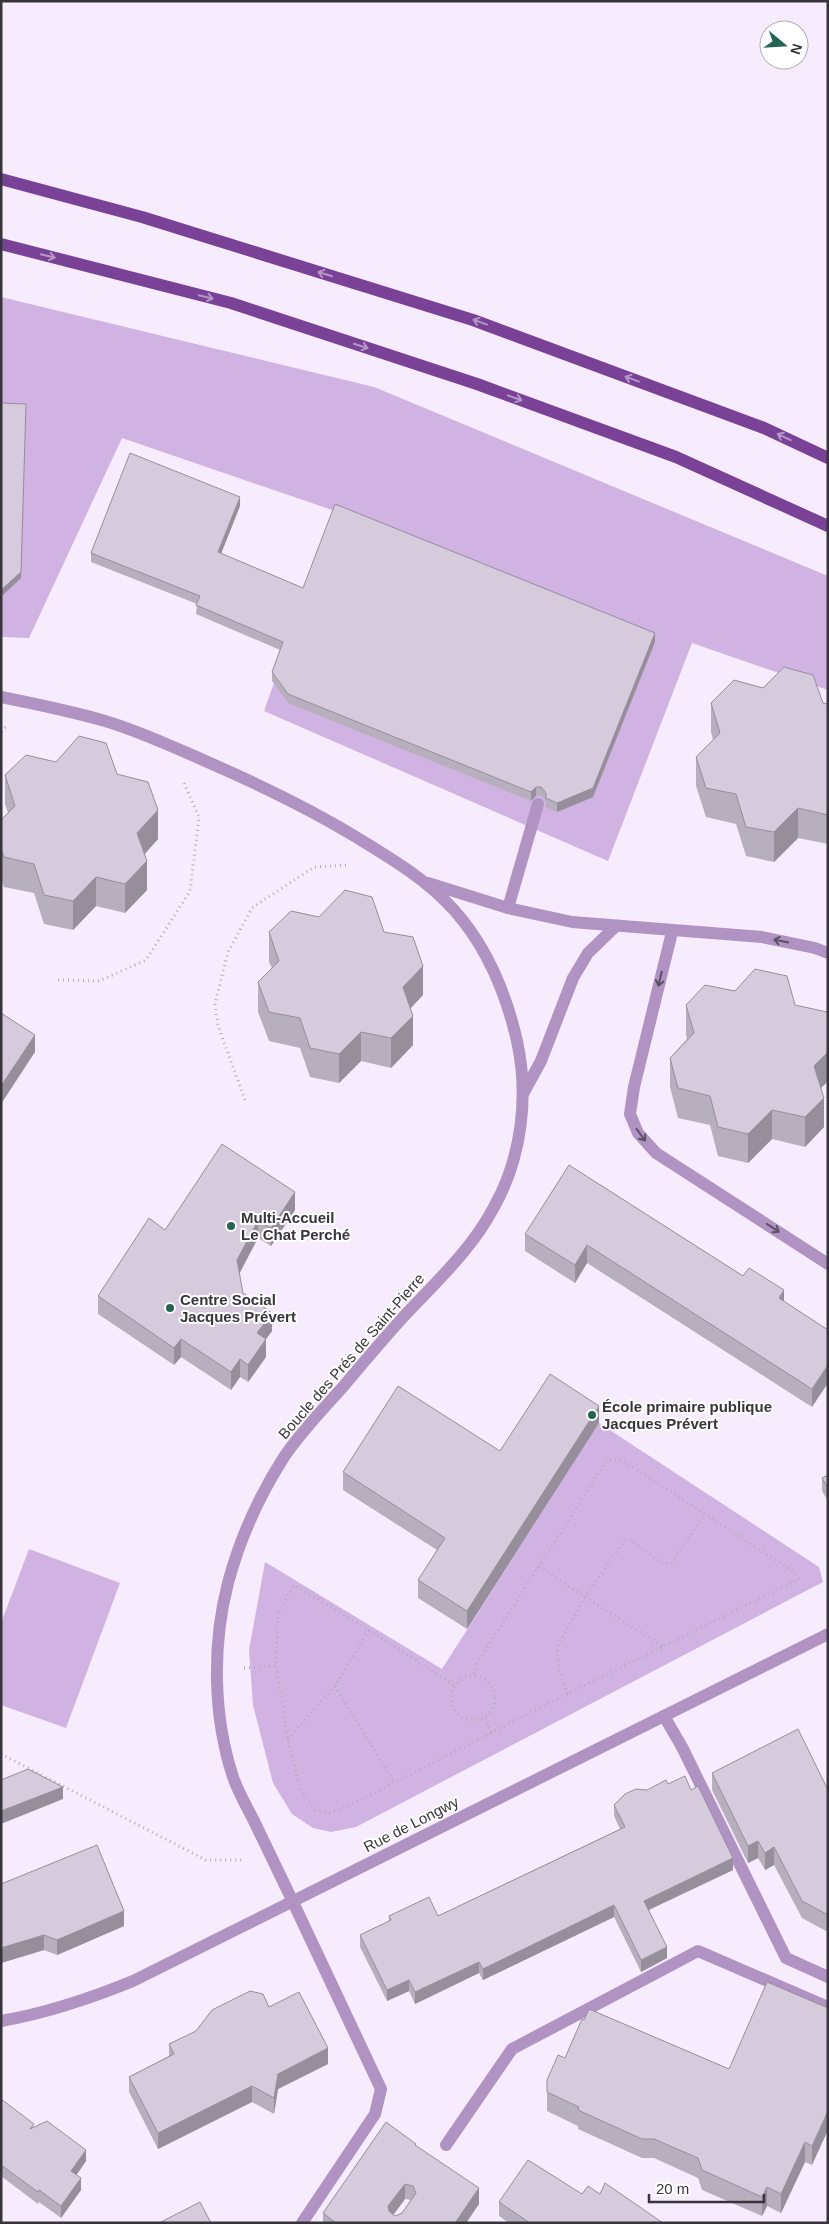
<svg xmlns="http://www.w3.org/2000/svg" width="829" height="2224" viewBox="0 0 829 2224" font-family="Arial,sans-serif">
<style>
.green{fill:#d0b2e3}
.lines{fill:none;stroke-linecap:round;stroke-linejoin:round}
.path{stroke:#b4abb9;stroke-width:3;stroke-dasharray:1 4;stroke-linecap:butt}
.service{stroke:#b093c3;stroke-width:12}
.minor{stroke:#b093c3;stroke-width:12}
.primary{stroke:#794297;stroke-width:12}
.wall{fill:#b8afbe;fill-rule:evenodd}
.shaded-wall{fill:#968e9b}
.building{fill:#d6cbdd;stroke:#968e9b;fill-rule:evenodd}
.oneway{stroke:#b597c6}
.oneway2{stroke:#5c5064}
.poi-dot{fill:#256451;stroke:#fff;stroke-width:2}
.labels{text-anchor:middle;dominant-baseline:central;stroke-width:4;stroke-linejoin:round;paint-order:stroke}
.poi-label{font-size:15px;font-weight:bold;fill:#38343b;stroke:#fff;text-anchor:start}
.street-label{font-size:15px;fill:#38343b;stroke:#fff}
</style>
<rect width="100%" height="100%" fill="#f7ecfe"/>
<g class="green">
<polygon points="1,297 374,387 828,576 828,690 692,643 608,861 264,711 335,511 122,438 29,638 1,637"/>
<polygon points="599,1423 819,1567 823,1582 356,1827 331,1832 313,1828 292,1814 273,1783 253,1705 249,1650 265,1562 442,1669"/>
<polygon points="29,1549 120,1583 66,1728 1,1705 1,1623"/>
</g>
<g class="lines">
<g class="path">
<polyline points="1,731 7,726"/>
<polyline points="58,980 99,981 146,960 190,891 199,817 183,781"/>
<polyline points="245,1100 218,1026 215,1004 228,952 252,908 314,867 349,865"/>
<polyline points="539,1567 662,1646"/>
<polyline points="369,1630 455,1686"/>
<polyline points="244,1668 276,1666"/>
<circle cx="473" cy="1698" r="22"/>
<polyline points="335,1686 394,1782"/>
<polyline points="568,1694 559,1671 557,1647 585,1597 624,1541 631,1540 662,1563 671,1564 705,1514"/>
<polyline points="485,1718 491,1733"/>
<polyline points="288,1739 335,1686 369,1630 294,1585 278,1613 276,1666 288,1739 300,1789 315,1810 330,1813 357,1802 533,1711 799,1579 794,1572 622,1460 607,1460 477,1663 473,1676"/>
<polyline points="1,1754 206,1860 242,1860"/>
</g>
<g class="service">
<polyline points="508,908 538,804"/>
<polyline points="664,1716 682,1747 786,1958 828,1977"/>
<polyline points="293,1902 381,2089 375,2114 302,2223"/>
<polyline points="446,2145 512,2049 698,1951 828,2007"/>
</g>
<g class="minor">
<path d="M 1,697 C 36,704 71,711 105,721 C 139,731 171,746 203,760 C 256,783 307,807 356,837 C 392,859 426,879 454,910 C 487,947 506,993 517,1041 C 529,1096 522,1157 494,1207 C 472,1249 438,1280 406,1314 C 384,1338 363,1363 342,1388 C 322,1410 301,1432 284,1457 C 259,1496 240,1538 228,1583 C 212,1645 213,1716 233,1777 C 238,1792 247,1807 254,1821 C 267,1848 280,1875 293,1902"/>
<polyline points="428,883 508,908 572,922 762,937 815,948 828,953"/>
<polyline points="672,932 634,1087 630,1114 638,1133 656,1153 828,1264"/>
<polyline points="524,1092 541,1061 573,978 588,953 616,926"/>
<path d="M 1,2021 C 47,2013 89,1999 133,1981 L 828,1634"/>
</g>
<g class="primary">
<polyline points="1,179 142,217 473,320 764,428 828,458"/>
<polyline points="1,244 231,303 477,384 676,457 828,526"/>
</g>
</g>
<g class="wall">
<polygon points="240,506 221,554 303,588 655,642 593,797 557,812 546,807 546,801 541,796 536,796 531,801 288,703 272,681 272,672 280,650 196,614 197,604 91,562 91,553"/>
<polygon points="711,703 823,703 828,704 828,844 798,838 774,862 746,856 736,824 706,817 696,786 696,757 713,740 711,732"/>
<polygon points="56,762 117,774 158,839 145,854 147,890 125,913 96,906 73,930 44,924 34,893 4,887 1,879 1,820 8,813 5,804 5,775"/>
<polygon points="269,932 384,932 423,995 411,1008 413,1045 391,1068 361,1061 339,1083 310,1077 300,1048 269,1041 258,1012 258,982 272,968 269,962"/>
<polygon points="686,1005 795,1005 828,1015 828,1081 821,1088 824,1127 805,1147 772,1139 748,1163 718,1156 710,1125 678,1118 670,1087 670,1058 687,1039 686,1034"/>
<polygon points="569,1165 828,1330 812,1407 587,1263 575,1283 525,1251 525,1234"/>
<polygon points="295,1210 271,1246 258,1238 239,1274 243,1293 272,1331 266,1339 266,1357 248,1382 240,1377 231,1390 181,1357 174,1365 98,1314 98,1296 165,1230"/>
<polygon points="599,1423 467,1629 418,1598 418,1580 437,1550 343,1490 343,1472 500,1451"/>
<polygon points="828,1475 828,1501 822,1491 822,1478"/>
<polygon points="712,1773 828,1790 828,1932 802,1918 774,1865 765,1870 758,1858 748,1863 712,1790"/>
<polygon points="668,1784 691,1790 733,1870 649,1910 667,1958 641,1972 614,1917 483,1980 479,1973 415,2004 409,1991 387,2001 360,1947 360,1935 389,1921 389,1916 438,1916 620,1829 614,1816 614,1805 647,1790"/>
<polygon points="1,1884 124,1926 57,1955 44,1950 1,1963"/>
<polygon points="269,2007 328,2064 278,2089 274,2114 252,2102 158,2149 129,2092 129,2077 169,2056 169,2044"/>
<polygon points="828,2008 812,2165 805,2162 781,2213 767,2206 762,2216 702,2190 698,2178 654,2158 642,2158 578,2129 578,2126 547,2111 547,2080 565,2058 729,2069"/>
<polygon points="1,2099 34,2127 86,2161 76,2175 81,2190 61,2218 39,2202 38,2204 1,2176"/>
<path d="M 416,2146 L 479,2204 L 466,2223 L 323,2223 L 323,2213 ZM 405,2199 L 411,2200 L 402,2213 L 395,2216 L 393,2215 Z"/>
<polygon points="582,2194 600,2194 663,2223 509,2223 499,2216 499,2202"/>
</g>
<g class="shaded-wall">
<polygon points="26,404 21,578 1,597 1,590"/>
<polygon points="240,497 240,506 218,561 218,552"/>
<polygon points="655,633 655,642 593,797 557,812 557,803"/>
<polygon points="536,787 536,796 531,801 531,792"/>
<polygon points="798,808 798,838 774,862 774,832"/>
<polygon points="158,810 158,839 137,862 137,833"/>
<polygon points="147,861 147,890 125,913 125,884"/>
<polygon points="96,877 96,906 73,930 73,901"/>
<polygon points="423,966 423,995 403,1016 403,987"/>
<polygon points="413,1016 413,1045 391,1068 391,1038"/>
<polygon points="361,1032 361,1061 339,1083 339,1054"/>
<polygon points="35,1035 35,1052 1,1104 1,1086"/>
<polygon points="828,1052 828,1081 814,1095 814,1066"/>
<polygon points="824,1098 824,1127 805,1147 805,1117"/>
<polygon points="772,1110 772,1139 748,1163 748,1134"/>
<polygon points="295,1192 295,1210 271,1246 271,1228"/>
<polygon points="258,1221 258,1238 237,1278 237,1260"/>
<polygon points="587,1245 587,1263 575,1283 575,1265"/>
<polygon points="784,1290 784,1308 779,1298"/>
<polygon points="272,1313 272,1331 257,1351 257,1333"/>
<polygon points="181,1339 181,1357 174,1365 174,1348"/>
<polygon points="266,1339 266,1357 248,1382 248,1365"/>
<polygon points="240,1359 240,1377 231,1390 231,1372"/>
<polygon points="828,1365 828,1383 812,1407 812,1389"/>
<polygon points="599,1406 599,1423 467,1629 467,1611"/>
<polygon points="63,1787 63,1799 1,1824 1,1811"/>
<polygon points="758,1841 758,1858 748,1863 748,1846"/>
<polygon points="774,1847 774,1865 765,1870 765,1853"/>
<polygon points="733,1858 733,1870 644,1912 644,1901"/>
<polygon points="614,1905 614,1917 483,1980 483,1969"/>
<polygon points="124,1911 124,1926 57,1955 57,1940"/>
<polygon points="44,1935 44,1950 1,1963 1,1948"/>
<polygon points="667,1947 667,1958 641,1972 641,1960"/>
<polygon points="479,1962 479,1973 415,2004 415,1992"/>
<polygon points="409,1980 409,1991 387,2001 387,1990"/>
<polygon points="328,2048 328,2064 278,2089 274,2114 274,2098 278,2074"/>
<polygon points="252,2086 252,2102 158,2149 158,2133"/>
<polygon points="828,2111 828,2130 812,2165 812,2146"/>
<polygon points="805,2142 805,2162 781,2213 781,2194"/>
<polygon points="86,2150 86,2161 71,2183 71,2171"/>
<polygon points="81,2178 81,2190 61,2218 61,2206"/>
<polygon points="405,2184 405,2199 388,2222 388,2206"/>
<polygon points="767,2187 767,2206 762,2216 762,2197"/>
<polygon points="479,2188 479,2204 466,2223 455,2223"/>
</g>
<g class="building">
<polygon points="1,403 26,404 21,572 1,590"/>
<polygon points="130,453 240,497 218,552 303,588 335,504 655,633 593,788 557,803 546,798 546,793 541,787 536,787 531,792 288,694 272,672 283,642 196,605 200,596 91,553"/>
<polygon points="784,667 813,675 823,703 828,704 828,815 798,808 774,832 746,827 736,794 706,788 696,757 720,733 711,703 734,680 763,688"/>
<polygon points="79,736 106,743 117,774 148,782 158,810 137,833 147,861 125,884 96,877 73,901 44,895 34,864 4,857 1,849 1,820 15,806 5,775 26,755 56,762"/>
<polygon points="345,890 372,897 384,932 413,937 423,966 403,987 413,1016 391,1038 361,1032 339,1054 310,1048 300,1018 269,1012 258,982 279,961 269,932 291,911 319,917"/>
<polygon points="755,969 787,976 795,1005 827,1012 828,1015 828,1052 814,1066 824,1098 805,1117 772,1110 748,1134 718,1127 710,1096 678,1088 670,1058 694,1033 686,1005 705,985 735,991"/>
<polygon points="1,1013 35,1035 1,1086"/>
<polygon points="222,1144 295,1192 271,1228 258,1221 237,1260 243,1293 272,1313 257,1333 266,1339 248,1365 240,1359 231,1372 181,1339 174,1348 98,1296 149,1218 165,1230"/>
<polygon points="569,1165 743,1276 749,1268 784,1290 779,1298 828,1330 828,1365 812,1389 587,1245 575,1265 525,1234"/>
<polygon points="550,1374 599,1406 467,1611 418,1580 445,1538 343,1472 398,1386 500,1451"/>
<polygon points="828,1475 828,1488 822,1478"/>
<polygon points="798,1729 828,1790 828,1915 802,1901 774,1847 765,1853 758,1841 748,1846 712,1773"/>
<polygon points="28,1769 63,1787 1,1811 1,1780"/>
<polygon points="685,1776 691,1790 698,1786 733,1858 644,1901 667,1947 641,1960 614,1905 483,1969 479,1962 415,1992 409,1980 387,1990 360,1935 391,1920 389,1916 429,1897 438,1916 625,1827 614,1805 625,1794 636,1789 647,1790 666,1780 668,1784"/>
<polygon points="97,1845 124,1911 57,1940 44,1935 1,1948 1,1884"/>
<polygon points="767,1982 828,2008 828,2111 812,2146 805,2142 781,2194 767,2187 762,2197 702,2170 698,2158 654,2139 642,2139 578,2110 579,2107 547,2092 547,2080 558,2055 565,2058 582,2019 584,2020 589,2009 729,2069"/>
<polygon points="250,1991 263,1994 269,2007 299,1992 328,2048 278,2074 274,2098 252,2086 158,2133 129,2077 174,2054 169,2044 196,2031 212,2010"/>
<polygon points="1,2099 34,2124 30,2129 47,2121 86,2150 71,2171 81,2178 61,2206 39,2190 38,2192 1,2165"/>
<path d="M 386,2122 L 416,2144 L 415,2145 L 479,2188 L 455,2223 L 336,2223 L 323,2213 ZM 405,2184 L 413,2186 L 416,2193 L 402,2213 L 395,2216 L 389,2211 L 388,2206 Z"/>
<polygon points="528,2160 582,2194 588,2186 600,2194 605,2183 663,2223 530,2223 499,2202"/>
<polygon points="200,2202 211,2223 159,2223"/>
</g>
<defs><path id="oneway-shaft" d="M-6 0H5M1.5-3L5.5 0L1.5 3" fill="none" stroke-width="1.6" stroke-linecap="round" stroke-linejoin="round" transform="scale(1.25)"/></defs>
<g class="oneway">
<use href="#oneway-shaft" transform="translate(48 256) rotate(14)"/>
<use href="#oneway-shaft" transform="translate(325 274) rotate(-163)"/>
<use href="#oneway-shaft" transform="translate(206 297) rotate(14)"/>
<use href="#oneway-shaft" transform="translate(480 322) rotate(-160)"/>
<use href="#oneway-shaft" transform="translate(361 346) rotate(18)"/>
<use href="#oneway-shaft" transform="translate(632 379) rotate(-160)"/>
<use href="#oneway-shaft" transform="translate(515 398) rotate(20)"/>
<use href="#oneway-shaft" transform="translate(784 437) rotate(-155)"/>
</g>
<g class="oneway2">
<use href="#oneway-shaft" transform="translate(781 941) rotate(-169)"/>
<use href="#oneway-shaft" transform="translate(660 979) rotate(103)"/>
<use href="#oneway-shaft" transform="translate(641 1135) rotate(54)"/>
<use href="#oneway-shaft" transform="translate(773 1228) rotate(33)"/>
</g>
<g class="poi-dot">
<circle cx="231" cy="1226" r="5"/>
<circle cx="170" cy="1308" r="5"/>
<circle cx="592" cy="1415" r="5"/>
</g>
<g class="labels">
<g class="poi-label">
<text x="241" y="1217">Multi-Accueil<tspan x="241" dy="17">Le Chat Perché</tspan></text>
<text x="180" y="1299">Centre Social<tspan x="180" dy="17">Jacques Prévert</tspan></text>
<text x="602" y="1406">École primaire publique<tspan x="602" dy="17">Jacques Prévert</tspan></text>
</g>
<g class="street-label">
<text transform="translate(351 1356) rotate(-49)">Boucle des Prés de Saint-Pierre</text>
<text transform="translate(411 1824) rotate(-27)">Rue de Longwy</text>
</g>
</g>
<rect width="829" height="2224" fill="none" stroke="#38343b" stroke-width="5"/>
<g transform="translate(784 45) rotate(108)"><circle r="24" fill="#ffffff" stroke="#afaeb1"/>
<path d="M0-4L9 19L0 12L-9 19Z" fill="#256451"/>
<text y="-8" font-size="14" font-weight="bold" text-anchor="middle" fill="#38343b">N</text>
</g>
<path d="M649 2194v8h115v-8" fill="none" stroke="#38343b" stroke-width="2.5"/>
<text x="656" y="2194" font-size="15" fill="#38343b" stroke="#ffffff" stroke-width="4" paint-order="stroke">20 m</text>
</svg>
